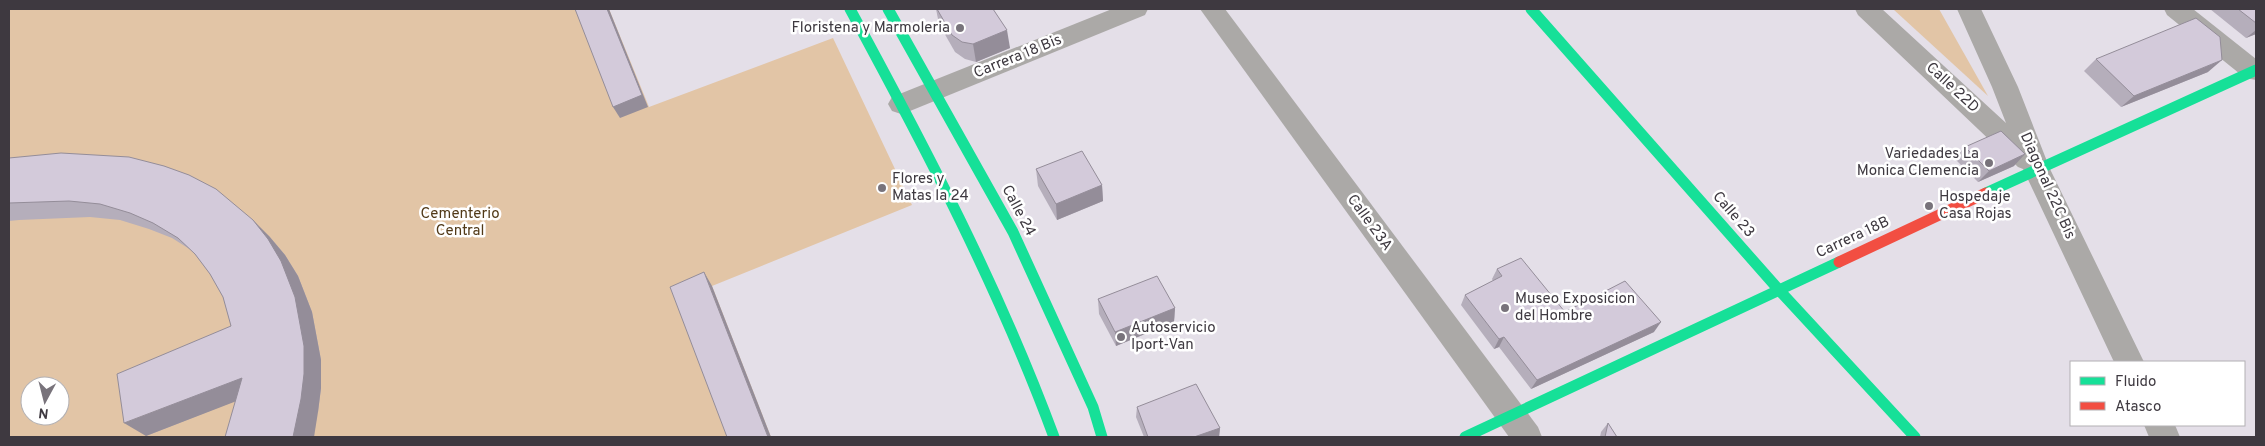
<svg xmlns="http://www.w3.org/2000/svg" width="2265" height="446" viewBox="0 0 2265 446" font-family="Overpass,sans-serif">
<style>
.green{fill:#e2c5a6;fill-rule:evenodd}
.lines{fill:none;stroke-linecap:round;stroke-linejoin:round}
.street{fill:#aba9a7;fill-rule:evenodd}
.fast{stroke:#16e098;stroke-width:11}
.jam{stroke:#f24e42;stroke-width:11}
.wall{fill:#b5aebb}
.shaded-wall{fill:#948d99}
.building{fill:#d3cada;stroke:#948d99}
.poi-dot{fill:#78737b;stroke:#fff;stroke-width:2}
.labels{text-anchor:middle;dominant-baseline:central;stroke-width:5;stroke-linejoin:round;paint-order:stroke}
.poi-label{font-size:15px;fill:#3e3940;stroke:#fff;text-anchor:start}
.street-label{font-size:15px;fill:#3e3940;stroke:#fff}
.park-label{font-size:15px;fill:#513917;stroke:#fff}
</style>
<rect width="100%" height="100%" fill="#e4dfe8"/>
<g class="green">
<path d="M 9,9 L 609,9 L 649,107 L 833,38 L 912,205 L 712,286 L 771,437 L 9,437 ZM 30,386 L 60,386 L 60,416 L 30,416 Z"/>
<polygon points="1893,9 1939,9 1988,96"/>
</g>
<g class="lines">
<g class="street">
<polygon points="1112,9 1148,9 1145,15 910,111 901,114 892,111 888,104 892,97"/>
<polygon points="1200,9 1225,9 1538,427 1542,437 1509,437"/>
<polygon points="1855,9 1882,9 2006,123 1992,87 1957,9 1981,9 2018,87 2050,169 2144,362 2114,362 2023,169 2018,167 1858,15"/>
<polygon points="2164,9 2193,9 2256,59 2256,80 2245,78 2167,15"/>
<polygon points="2144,425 2175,425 2180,437 2149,437"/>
</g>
<g class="fast">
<path d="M 850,9 C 926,149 999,288 1054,437"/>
<polyline points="888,9 1013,232 1093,407 1102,437"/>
<polyline points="1531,9 1779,290 1915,437"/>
<polyline points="1986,193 2256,70"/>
<polyline points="1465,437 1839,262"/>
</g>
<polyline class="jam" points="1839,262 1986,193"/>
</g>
<g class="wall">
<polygon points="936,9 993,9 1010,48 976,62 965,59 955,52 939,24"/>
<polygon points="2210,9 2256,9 2256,34 2246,38"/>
<polygon points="2096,59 2208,72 2121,107 2084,71"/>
<polygon points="1965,147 2014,166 1978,182 1954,158"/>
<polygon points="9,158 269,236 285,255 298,276 312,312 321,360 321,388 318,412 235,401 146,436 231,326 223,297 210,274 195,254 191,250 172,238 149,229 120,220 90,217 19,220 9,221"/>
<polygon points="1036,169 1102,185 1103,201 1057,220 1038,186"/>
<polygon points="1497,269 1565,312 1654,332 1531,389 1499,347 1494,349 1461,305 1465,295 1493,281 1492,279"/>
<polygon points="1098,299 1175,308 1174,322 1116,346 1099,314"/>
<polygon points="1137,407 1220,428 1219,437 1144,437 1136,417"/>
<polygon points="1608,423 1617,437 1600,437 1601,432"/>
</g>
<g class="shaded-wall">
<polygon points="607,9 609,9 648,107 620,118 613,107"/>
<polygon points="1007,30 1010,48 976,62 973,44"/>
<polygon points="2256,30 2256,34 2246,38"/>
<polygon points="2222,60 2208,72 2121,107 2134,96"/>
<polygon points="2025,154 2014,166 1978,182 1989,171"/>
<polygon points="1102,185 1103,201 1057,220 1056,204"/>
<polygon points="253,220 269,236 285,255 298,276 312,312 321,360 321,388 318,412 314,437 293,437"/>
<polygon points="704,272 712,286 771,437 768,437"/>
<polygon points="1175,308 1174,322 1116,346 1115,332"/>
<polygon points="1661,322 1654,332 1531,389 1537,380"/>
<polygon points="1504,337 1499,347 1494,349 1499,339"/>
<polygon points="242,378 260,392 146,436 124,423"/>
<polygon points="1220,428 1219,437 1194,437"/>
</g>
<g class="building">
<polygon points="575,9 607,9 642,95 613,107"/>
<polygon points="937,9 993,9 1007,30 973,44 962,42 952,35"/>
<polygon points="2238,9 2256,9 2256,23"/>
<polygon points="2196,18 2220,37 2222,60 2134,96 2096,59"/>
<polygon points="2001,131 2025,154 1989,171 1965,147"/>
<polygon points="1082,151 1102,185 1056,204 1036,169"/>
<polygon points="61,153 129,157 164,166 189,175 216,189 253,220 268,239 281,261 295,297 304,346 304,374 301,399 293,437 225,437 242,378 124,423 117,374 231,326 223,297 210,274 195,254 178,238 153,223 130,213 100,204 69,201 9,203 9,158"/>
<polygon points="1521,258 1565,312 1625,281 1661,322 1537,380 1504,337 1499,339 1465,295 1502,276 1497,269"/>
<polygon points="704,272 768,437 727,437 670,287"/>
<polygon points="1157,276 1175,308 1115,332 1098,299"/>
<polygon points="1196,384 1220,428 1194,437 1148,437 1137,407"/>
<polygon points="1608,423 1617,437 1605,437"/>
</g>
<g class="poi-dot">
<circle cx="960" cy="28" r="5"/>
<circle cx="1989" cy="163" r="5"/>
<circle cx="882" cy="188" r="5"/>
<circle cx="1929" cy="206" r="5"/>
<circle cx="1505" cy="308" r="5"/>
<circle cx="1121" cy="337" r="5"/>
</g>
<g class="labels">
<g class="poi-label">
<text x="950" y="28" text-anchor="end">Floristena y Marmoleria</text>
<text x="1979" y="154" text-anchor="end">Variedades La<tspan x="1979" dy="17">Monica Clemencia</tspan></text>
<text x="892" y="179">Flores y<tspan x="892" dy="17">Matas la 24</tspan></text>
<text x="1939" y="197">Hospedaje<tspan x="1939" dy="17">Casa Rojas</tspan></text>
<text x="1515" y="299">Museo Exposicion<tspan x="1515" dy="17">del Hombre</tspan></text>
<text x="1131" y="328">Autoservicio<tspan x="1131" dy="17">Iport-Van</tspan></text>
</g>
<g class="street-label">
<text transform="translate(1018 57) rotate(-22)">Carrera 18 Bis</text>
<text transform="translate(1952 88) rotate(43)">Calle 22D</text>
<text transform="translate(2047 186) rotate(66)">Diagonal 22C Bis</text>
<text transform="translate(1018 211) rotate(62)">Calle 24</text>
<text transform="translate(1733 215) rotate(49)">Calle 23</text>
<text transform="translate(1369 223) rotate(54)">Calle 23A</text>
<text transform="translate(1853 238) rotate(-25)">Carrera 18B</text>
</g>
<g class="park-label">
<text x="460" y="214">Cementerio<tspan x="460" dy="17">Central</tspan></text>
</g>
</g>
<rect width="2265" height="446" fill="none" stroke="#3e3940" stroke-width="20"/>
<rect x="2070" y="361" width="175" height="65" fill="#ffffff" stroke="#b2b0b3"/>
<rect x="2080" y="377" width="25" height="8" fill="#16e098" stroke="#b2b0b3"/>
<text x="2115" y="386" font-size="15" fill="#3e3940">Fluido</text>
<rect x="2080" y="402" width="25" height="8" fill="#f24e42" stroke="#b2b0b3"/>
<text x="2115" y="411" font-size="15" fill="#3e3940">Atasco</text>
<g transform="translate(45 401) rotate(187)"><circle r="24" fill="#ffffff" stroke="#b2b0b3"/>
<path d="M0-4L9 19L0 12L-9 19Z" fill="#78737b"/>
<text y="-8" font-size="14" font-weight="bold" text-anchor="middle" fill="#3e3940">N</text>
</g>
</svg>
